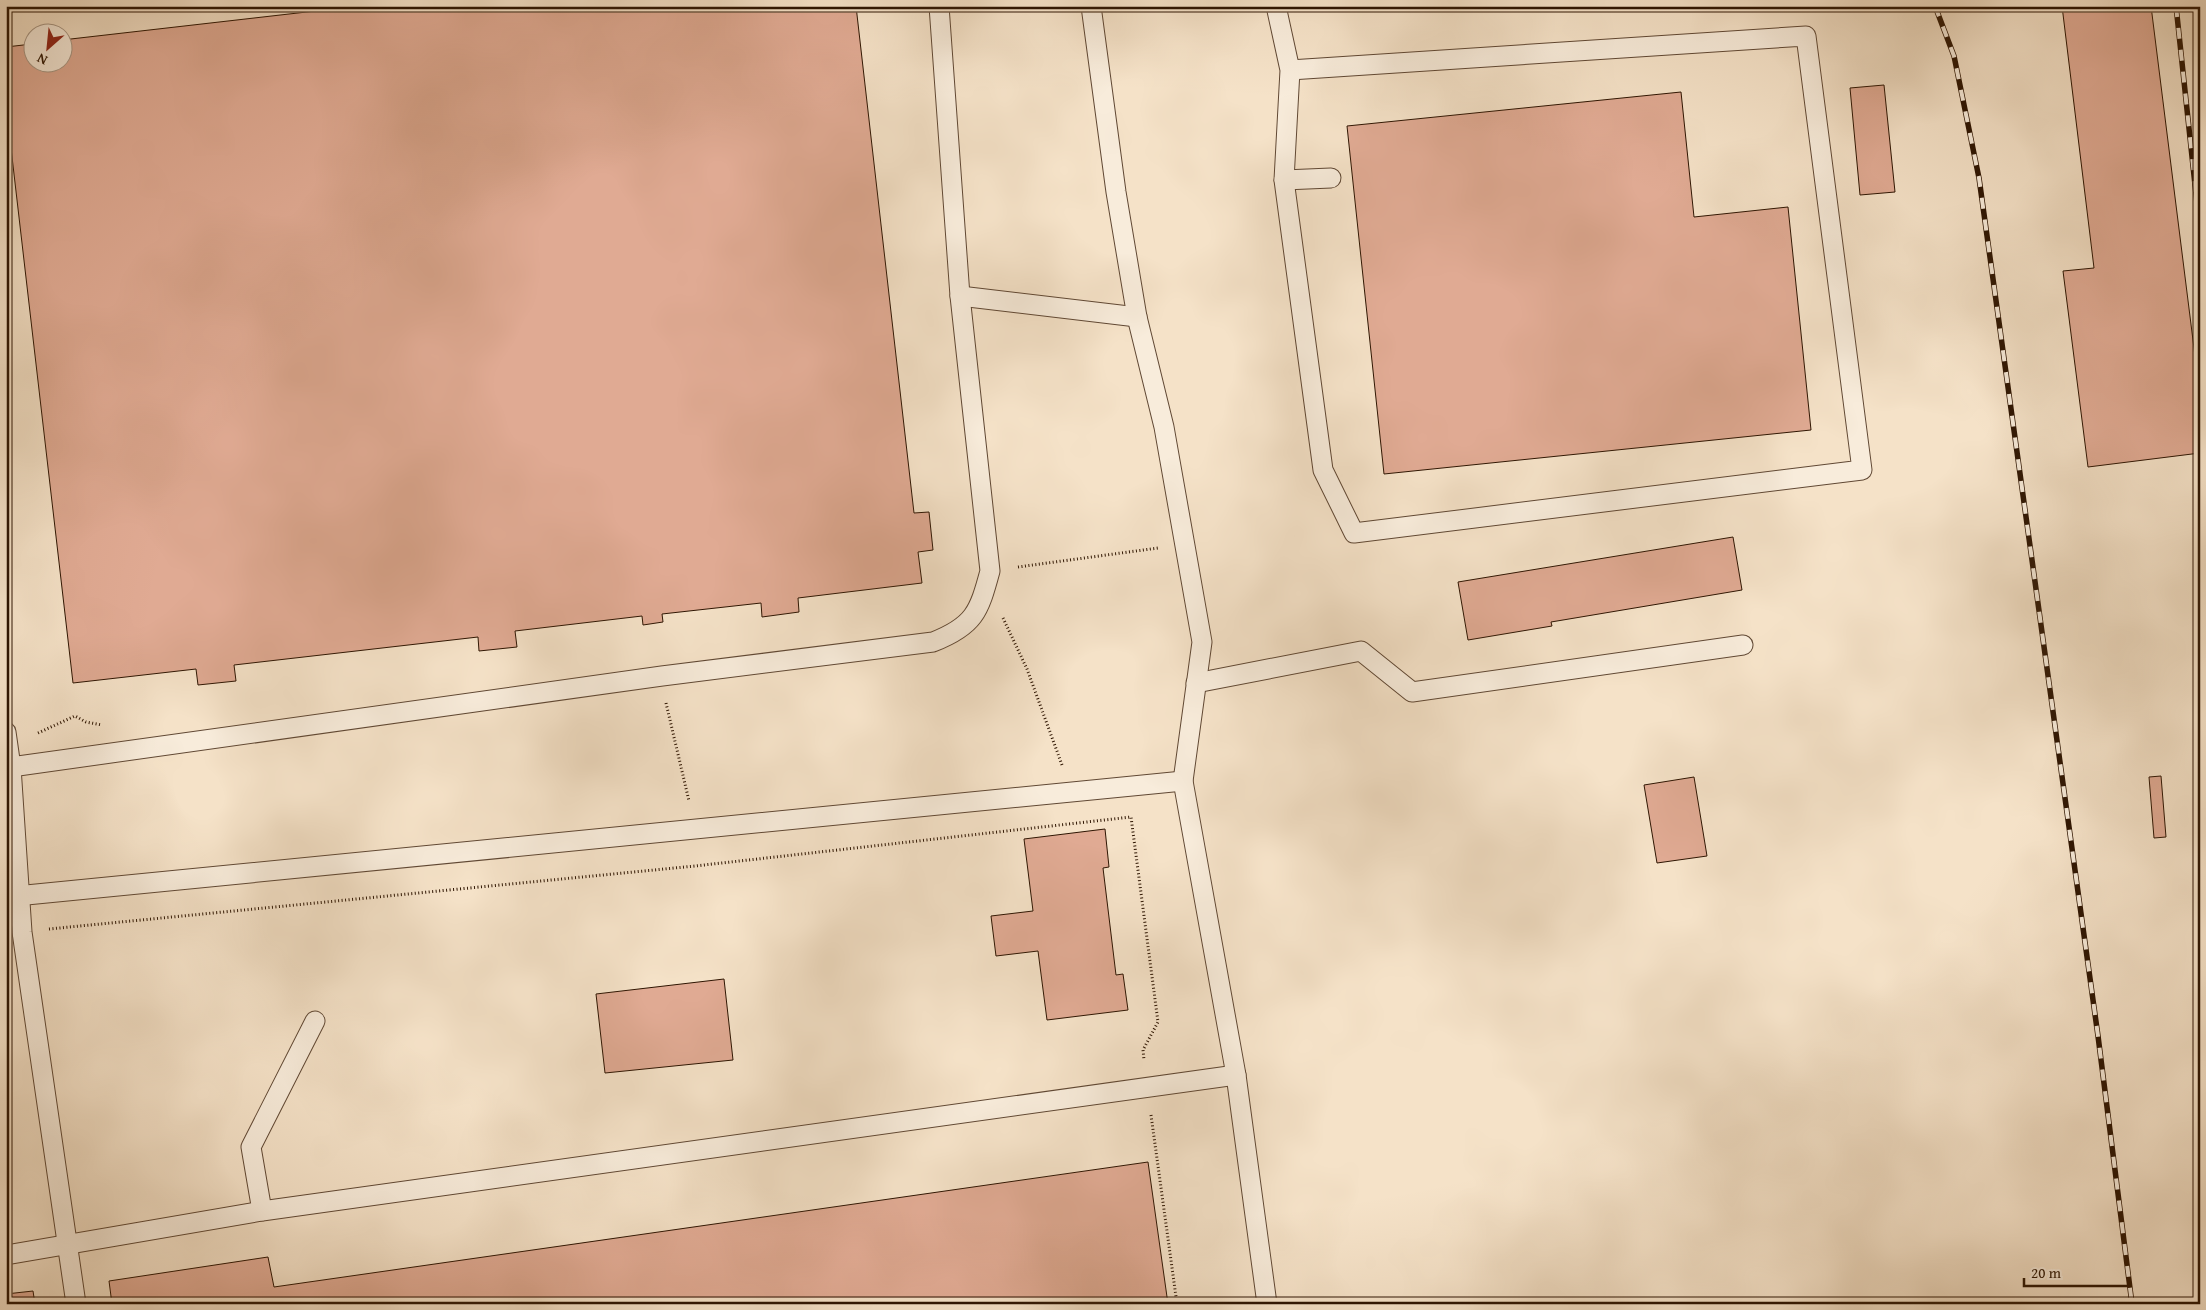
<svg xmlns="http://www.w3.org/2000/svg" width="2206" height="1310" viewBox="0 0 2206 1310" font-family="'Gentium Book Plus',serif">
<style>
.building{fill:#e0aa93;stroke:#2e1502}
.lines{fill:none;stroke-linecap:round;stroke-linejoin:round}
.service-casing{stroke:#604834;stroke-width:21}
.path{stroke:#2e1502;stroke-width:3;stroke-dasharray:1 2.5;stroke-linecap:butt}
.service{stroke:#f8ecdb;stroke-width:19}
.rail-casing{stroke:#2e1502;stroke-width:5.5}
.rail{stroke:#f8ecdb;stroke-width:4;stroke-dasharray:11;stroke-linecap:butt}
</style>
<rect width="100%" height="100%" fill="#f5e2c8"/>
<filter id="stains"><feTurbulence type="fractalNoise" baseFrequency=".004" numOctaves="4"/><feColorMatrix values="0 0 0 0 .2 0 0 0 0 .09 0 0 0 0 .02 0 0 0 .5 -.17"/></filter>
<radialGradient id="worn" r=".72"><stop offset=".6" stop-color="#630" stop-opacity="0"/><stop offset="1" stop-color="#630" stop-opacity=".3"/></radialGradient>
<g class="building">
<polygon points="359,6 856,6 914,513 929,512 933,550 918,552 922,583 798,598 799,612 762,617 761,603 662,614 663,622 643,625 642,616 515,631 517,647 479,651 478,637 234,665 236,681 198,685 196,669 73,683 6,105 6,47 32,44 32,62 62,62 62,40"/>
<polygon points="2062,6 2151,6 2200,396 2200,453 2088,467 2063,271 2094,268"/>
<polygon points="1884,85 1895,192 1860,195 1850,88"/>
<polygon points="1681,92 1694,217 1788,207 1811,430 1384,474 1347,126"/>
<polygon points="1733,537 1742,590 1551,622 1552,626 1468,640 1458,582"/>
<polygon points="2161,776 2166,837 2154,838 2149,777"/>
<polygon points="1694,777 1707,856 1657,863 1644,785"/>
<polygon points="1105,829 1109,867 1103,868 1116,975 1123,974 1128,1010 1047,1020 1038,951 996,956 991,916 1033,911 1024,839"/>
<polygon points="724,979 733,1060 605,1073 596,994"/>
<polygon points="1148,1162 1168,1304 112,1304 109,1281 268,1257 274,1287"/>
<polygon points="33,1291 35,1304 6,1304 6,1294"/>
</g>
<g class="lines">
<defs>
<g id="service">
<polyline points="1091,6 1116,192 1137,317 1164,427 1202,642 1183,781 1236,1075 1267,1304"/>
<polyline points="1276,6 1290,70 1284,180 1323,470 1354,533 1862,470 1806,36 1290,70"/>
<polyline points="1284,180 1331,178"/>
<polyline points="960,296 1137,317"/>
<polyline points="1196,683 1361,651 1412,692 1743,645"/>
<polyline points="6,732 11,767 22,932 76,1304"/>
<path d="M 11,767 L 662,676 L 933,642 C 974,626 979,612 990,571 L 960,296 L 939,6"/>
<polyline points="6,897 1183,781"/>
<polyline points="262,1211 251,1147 315,1021"/>
<polyline points="6,1255 262,1211 1236,1075"/>
</g>
</defs>
<use href="#service" class="service-casing"/>
<g class="path">
<polyline points="1018,567 1158,548"/>
<polyline points="1003,618 1027,669 1062,765"/>
<polyline points="666,703 689,801"/>
<polyline points="38,733 75,716 86,722 102,725"/>
<polyline points="49,929 695,866 1131,817 1158,1022 1143,1050 1144,1060"/>
<polyline points="1151,1115 1177,1304"/>
</g>
<use href="#service" class="service"/>
<defs>
<g id="rail">
<polyline points="1935,6 1954,56 1979,178 2098,1036 2132,1304"/>
<polyline points="2176,6 2200,232"/>
</g>
</defs>
<use href="#rail" class="rail-casing"/>
<use href="#rail" class="rail"/>
</g>
<rect width="2206" height="1310" fill="none" stroke="#f5e2c8" stroke-width="25"/>
<rect x="8" y="8" width="2191" height="1295" fill="none" stroke="#2e1502" stroke-width="2.5"/>
<rect x="12" y="12" width="2181" height="1285" fill="none" stroke="#2e1502"/>
<g transform="translate(48 48) rotate(207)"><circle r="24" fill="#f8ecdb" stroke="#a79684"/>
<path d="M0-4L9 19L0 12L-9 19Z" fill="#8f2418"/>
<text y="-8" font-size="14" font-weight="bold" text-anchor="middle" fill="#2e1502">N</text>
</g>
<path d="M2024 1278v8h105v-8" fill="none" stroke="#2e1502" stroke-width="2.5"/>
<text x="2031" y="1278" font-size="15" fill="#2e1502" stroke="#f8ecdb" stroke-width="4" paint-order="stroke">20 m</text>
<rect width="100%" height="100%" filter="url(#stains)"/>
<rect width="100%" height="100%" fill="url(#worn)"/>
</svg>
